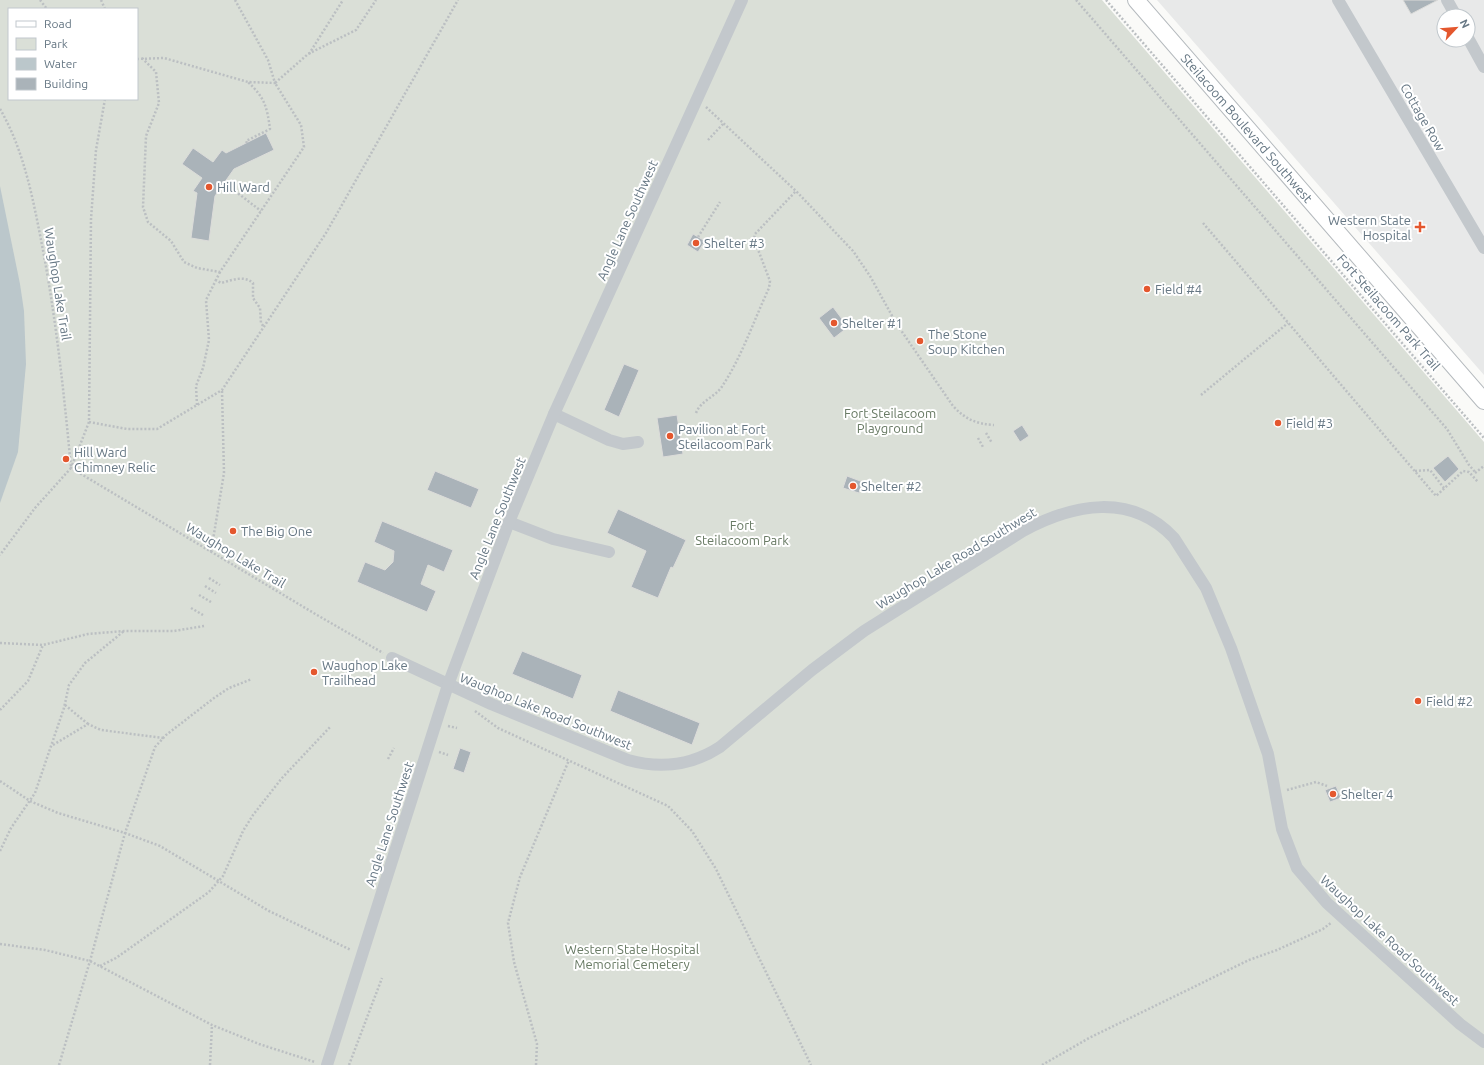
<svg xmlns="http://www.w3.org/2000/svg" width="1484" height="1065" viewBox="0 0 1484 1065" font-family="Ubuntu,sans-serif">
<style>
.built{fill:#e8e9e9;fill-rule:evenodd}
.green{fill:#dadfd7;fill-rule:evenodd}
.water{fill:#bbc7cb}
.building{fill:#aab3b9;stroke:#dcdcda}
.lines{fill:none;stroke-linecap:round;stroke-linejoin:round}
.major-casing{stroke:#b5babe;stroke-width:18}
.path{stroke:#bbbfc2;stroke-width:2.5;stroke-dasharray:2 2;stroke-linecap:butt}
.minor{stroke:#c3c8cc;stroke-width:12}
.major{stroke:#fff;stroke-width:16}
.poi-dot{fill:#e4572e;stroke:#fff;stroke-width:1.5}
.labels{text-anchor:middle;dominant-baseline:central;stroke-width:4;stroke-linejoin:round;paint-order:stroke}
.street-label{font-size:13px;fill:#657683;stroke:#fff}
.poi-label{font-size:13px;fill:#657683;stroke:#fff;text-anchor:start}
.park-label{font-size:13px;fill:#687a64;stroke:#fff}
</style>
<rect width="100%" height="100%" fill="#fafaf8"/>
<path class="built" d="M 1157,0 L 1484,0 L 1484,375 L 1226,79 ZM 1444,16 L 1468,16 L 1468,40 L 1444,40 Z"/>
<path class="green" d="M 0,0 L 1102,0 L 1484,442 L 1484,1065 L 0,1065 ZM 9,9 L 137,9 L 137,99 L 9,99 Z"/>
<polygon class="water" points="0,186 20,284 24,311 26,364 18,452 0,503"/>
<g class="building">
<polygon points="1403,0 1438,0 1411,14"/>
<polygon points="266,133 274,150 234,169 215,196 209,241 191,238 197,193 193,191 202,178 182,164 193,148 213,162 222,150 226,153"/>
<polygon points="693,234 705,241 698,252 687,245"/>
<polygon points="833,307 848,327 834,338 819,318"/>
<polygon points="624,364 639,370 619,417 604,410"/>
<polygon points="677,415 683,454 663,457 657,418"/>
<polygon points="1022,425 1029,436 1020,442 1013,431"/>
<polygon points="1448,456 1459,469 1445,482 1433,468"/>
<polygon points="435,471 479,489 471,508 427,490"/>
<polygon points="847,476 863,482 859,493 843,488"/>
<polygon points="618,509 686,540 673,568 671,567 658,598 631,587 646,551 607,533"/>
<polygon points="382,521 453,550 444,572 428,565 421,584 436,591 427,612 357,582 365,562 385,570 393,562 394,551 374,542"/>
<polygon points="522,651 582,675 573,699 512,674"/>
<polygon points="618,690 700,723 692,745 610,711"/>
<polygon points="460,748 471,752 464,773 453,769"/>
<polygon points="1336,786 1341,798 1330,802 1325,790"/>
</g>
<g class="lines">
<defs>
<polyline id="major" points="1136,0 1484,401"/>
</defs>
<use href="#major" class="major-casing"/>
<g class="path">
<polyline points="40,0 47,9"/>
<polyline points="101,0 105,9"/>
<polyline points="1076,0 1447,429 1469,465 1476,473"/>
<polyline points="1106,0 1484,438"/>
<polyline points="309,54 343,0"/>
<polyline points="142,58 156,72 159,103 146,136 143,207 148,222 171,241 184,262 197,268 220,272 304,147 301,125 275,83 308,54 356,30 376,0"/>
<polyline points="137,59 164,58 248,82 275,83 268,60 235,0"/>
<polyline points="105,99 96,150 91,219 89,422 71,468 317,615 383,653"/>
<path d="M 706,107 L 797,192 L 853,251 L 870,276 L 896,323 L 953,406 C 965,419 976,424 994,425"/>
<path d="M 0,109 C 24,150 33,199 42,245 C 56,318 64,393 71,468 L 35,508 L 0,555"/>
<polyline points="708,140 723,124"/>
<path d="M 247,143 L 246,141 L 270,129 C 267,107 265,98 248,82"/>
<polyline points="235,191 261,211"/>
<polyline points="1203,223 1436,496 1463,471 1469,472 1478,482"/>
<polyline points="698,237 720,202"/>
<path d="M 220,272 L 216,280 L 221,283 C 232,280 244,275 253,283 L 253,298 L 260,308 L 261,323 L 264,327"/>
<polyline points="1201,395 1288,323"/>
<polyline points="197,405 196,386 203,368 209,340 206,300 216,280"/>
<path d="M 696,413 C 701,400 716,397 723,385 C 742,356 754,320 769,288 L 770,281 L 754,239 L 755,234 L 796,191"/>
<polyline points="89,422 127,429 157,429 222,390 326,233 458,0"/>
<polyline points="986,433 992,443"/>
<polyline points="978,438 983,447"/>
<polyline points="1415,471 1430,470 1444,488"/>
<polyline points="1475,473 1484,466"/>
<polyline points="211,552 224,473 222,391"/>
<polyline points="209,578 220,585"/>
<polyline points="205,586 216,593"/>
<polyline points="199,595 211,602"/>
<polyline points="191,608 203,615"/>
<polyline points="0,643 43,645 88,634 124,631 174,631 204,626"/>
<polyline points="65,705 88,724"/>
<polyline points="0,710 28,681 43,645"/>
<polyline points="475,711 498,728 668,806 692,831 716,869 811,1065"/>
<polyline points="448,726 457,728"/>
<polyline points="53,745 88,724 101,730 164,738"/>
<polyline points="439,752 448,755"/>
<polyline points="388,759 394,748"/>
<polyline points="0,781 30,801 58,813 125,833 160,846 269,911 351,950"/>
<polyline points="1287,790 1316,782 1327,786"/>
<polyline points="0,851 11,828 35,793 64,708 69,685 85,663 124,631"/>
<polyline points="0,944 45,950 90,961 212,1025 259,1044 315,1062"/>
<polyline points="100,966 116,958 209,892 223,876 243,831 253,815 282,778 331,726"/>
<polyline points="59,1065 90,961 125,833 155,747 166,735 214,698 229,688 252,679"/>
<polyline points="210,1065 212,1025"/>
<polyline points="349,1065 382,978"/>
<polyline points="536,1065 537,1044 514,962 508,923 520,877 569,760"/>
<polyline points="1042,1065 1089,1038 1249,960 1277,950 1323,929 1332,922"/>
</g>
<g class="minor">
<polyline points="1338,0 1484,248"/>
<polyline points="1447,0 1456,16"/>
<polyline points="1468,38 1484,67"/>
<polyline points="554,414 609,440 623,444 638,442"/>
<polyline points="509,522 553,539 609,552"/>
<path d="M 392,658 L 491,704 L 628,760 C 661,769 691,766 720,747 L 812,670 L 864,631 L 1023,531 C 1073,504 1131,492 1174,538 L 1206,588 L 1231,648 L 1268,754 L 1282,829 L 1297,868 L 1327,903 L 1460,1024 L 1484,1042"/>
<polyline points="327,1065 448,685 509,522 554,414 742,0"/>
</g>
<use href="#major" class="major"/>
</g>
<g class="poi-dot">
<circle cx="209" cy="187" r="4"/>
<path d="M1418 221h4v4h4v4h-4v4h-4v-4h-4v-4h4z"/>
<circle cx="696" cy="243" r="4"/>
<circle cx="1147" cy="289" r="4"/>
<circle cx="834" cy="323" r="4"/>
<circle cx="920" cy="341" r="4"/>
<circle cx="1278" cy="423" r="4"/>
<circle cx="670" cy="436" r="4"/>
<circle cx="66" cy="459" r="4"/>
<circle cx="853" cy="486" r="4"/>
<circle cx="233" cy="531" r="4"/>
<circle cx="314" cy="672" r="4"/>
<circle cx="1418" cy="701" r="4"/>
<circle cx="1333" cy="794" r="4"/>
</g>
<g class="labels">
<g class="street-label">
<text transform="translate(1423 117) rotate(60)">Cottage Row</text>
<text transform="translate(1247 128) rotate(49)">Steilacoom Boulevard Southwest</text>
<text transform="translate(627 220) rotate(-66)">Angle Lane Southwest</text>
<text transform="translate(58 284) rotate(81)">Waughop Lake Trail</text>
<text transform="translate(1389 312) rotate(49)">Fort Steilacoom Park Trail</text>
<text transform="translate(497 518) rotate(-68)">Angle Lane Southwest</text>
<text transform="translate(236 555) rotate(31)">Waughop Lake Trail</text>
<text transform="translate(956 558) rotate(-31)">Waughop Lake Road Southwest</text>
<text transform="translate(546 711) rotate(22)">Waughop Lake Road Southwest</text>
<text transform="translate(389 824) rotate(-72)">Angle Lane Southwest</text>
<text transform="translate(1390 940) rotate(43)">Waughop Lake Road Southwest</text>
</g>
<g class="poi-label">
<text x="217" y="187">Hill Ward</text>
<text x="1411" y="220" text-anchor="end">Western State<tspan x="1411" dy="15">Hospital</tspan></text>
<text x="704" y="243">Shelter #3</text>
<text x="1155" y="289">Field #4</text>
<text x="842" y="323">Shelter #1</text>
<text x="928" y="334">The Stone<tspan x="928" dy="15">Soup Kitchen</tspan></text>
<text x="1286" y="423">Field #3</text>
<text x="678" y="429">Pavilion at Fort<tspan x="678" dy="15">Steilacoom Park</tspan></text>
<text x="74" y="452">Hill Ward<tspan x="74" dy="15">Chimney Relic</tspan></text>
<text x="861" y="486">Shelter #2</text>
<text x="241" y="531">The Big One</text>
<text x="322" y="665">Waughop Lake<tspan x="322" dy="15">Trailhead</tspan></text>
<text x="1426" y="701">Field #2</text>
<text x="1341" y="794">Shelter 4</text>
</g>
<g class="park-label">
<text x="890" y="413">Fort Steilacoom<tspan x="890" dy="15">Playground</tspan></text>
<text x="742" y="525">Fort<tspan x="742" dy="15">Steilacoom Park</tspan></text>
<text x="632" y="949">Western State Hospital<tspan x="632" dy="15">Memorial Cemetery</tspan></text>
</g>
</g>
<rect x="8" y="8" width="130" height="92" fill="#ffffff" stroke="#c1c8cd"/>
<rect x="16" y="21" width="20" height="6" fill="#ffffff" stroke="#c1c8cd"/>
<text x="44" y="28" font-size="12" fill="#657683">Road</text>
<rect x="16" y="38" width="20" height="12" fill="#dadfd7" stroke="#c1c8cd"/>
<text x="44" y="48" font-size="12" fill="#657683">Park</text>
<rect x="16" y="58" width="20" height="12" fill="#bbc7cb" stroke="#c1c8cd"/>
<text x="44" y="68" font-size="12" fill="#657683">Water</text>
<rect x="16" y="78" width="20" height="12" fill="#aab3b9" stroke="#c1c8cd"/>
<text x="44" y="88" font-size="12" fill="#657683">Building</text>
<g transform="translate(1456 28) rotate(64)"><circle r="19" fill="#ffffff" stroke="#c1c8cd"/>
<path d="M0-3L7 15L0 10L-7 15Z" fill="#e4572e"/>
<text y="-6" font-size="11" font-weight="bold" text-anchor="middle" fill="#657683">N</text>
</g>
</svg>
